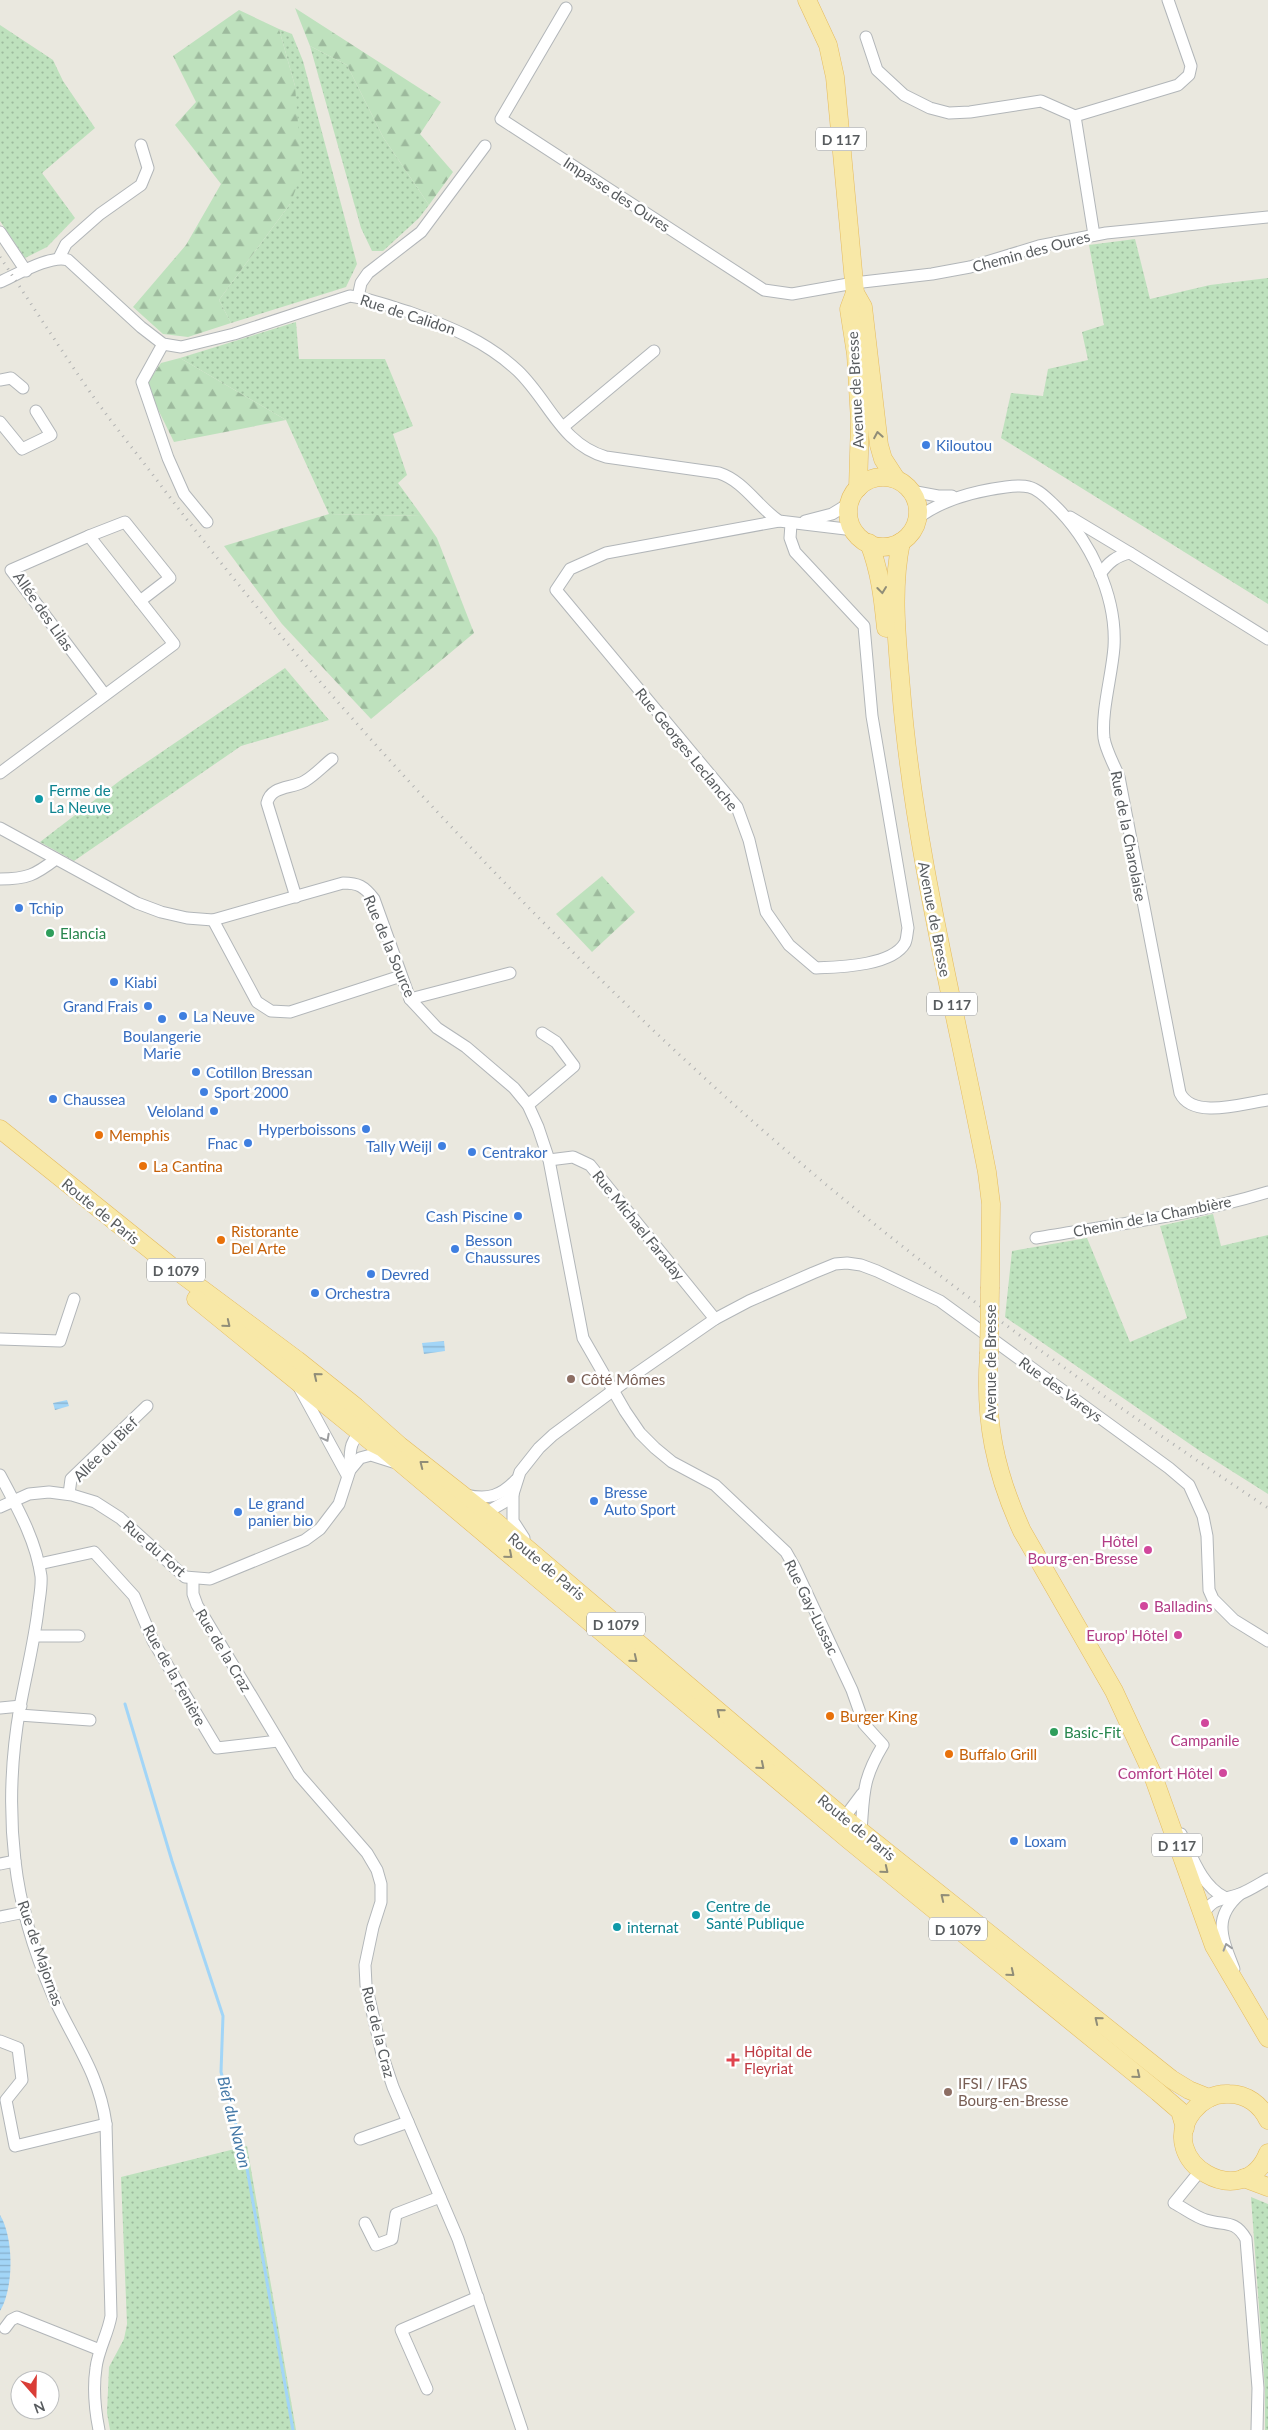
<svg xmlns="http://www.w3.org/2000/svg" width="1268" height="2430" viewBox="0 0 1268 2430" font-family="Lato,sans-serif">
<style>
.grass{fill:url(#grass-dots)}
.forest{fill:url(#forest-firs)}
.water{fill:url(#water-rules)}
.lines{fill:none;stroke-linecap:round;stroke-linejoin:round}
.stream{stroke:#a2d5f7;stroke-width:3}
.minor-casing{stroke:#b2b6b9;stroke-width:13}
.primary-casing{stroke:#e5bb5e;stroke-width:19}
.minor{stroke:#fff;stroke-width:11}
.primary{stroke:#f8e8a7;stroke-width:18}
.rail{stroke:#b0b1b1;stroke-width:3;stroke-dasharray:1 6;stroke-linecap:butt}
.primary-bridge-casing{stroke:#e5bb5e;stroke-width:19;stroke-linecap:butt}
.primary-bridge{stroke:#f8e8a7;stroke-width:18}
.oneway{stroke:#908d78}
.oneway2{stroke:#9b9d9f}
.shop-dot{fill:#3f7fe0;stroke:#fff;stroke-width:2}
.culture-dot{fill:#0f9aa8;stroke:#fff;stroke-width:2}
.leisure-dot{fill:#2e9e5b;stroke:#fff;stroke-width:2}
.food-dot{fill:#e8710a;stroke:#fff;stroke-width:2}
.education-dot{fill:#8d6e63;stroke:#fff;stroke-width:2}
.hotel-dot{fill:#d1479c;stroke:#fff;stroke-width:2}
.health-dot{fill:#e0444e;stroke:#fff;stroke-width:2}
.labels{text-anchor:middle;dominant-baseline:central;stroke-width:5;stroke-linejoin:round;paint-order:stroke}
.shield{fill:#fff;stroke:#8a8d8f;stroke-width:1}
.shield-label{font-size:14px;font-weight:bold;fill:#585c5f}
.street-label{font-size:15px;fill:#585c5f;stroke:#fff}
.shop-label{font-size:15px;fill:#366cbe;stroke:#fff;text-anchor:start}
.culture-label{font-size:15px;fill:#0d838f;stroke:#fff;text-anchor:start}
.leisure-label{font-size:15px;fill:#27864d;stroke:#fff;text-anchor:start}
.food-label{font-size:15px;fill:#c56008;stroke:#fff;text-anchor:start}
.education-label{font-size:15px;fill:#785e54;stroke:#fff;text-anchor:start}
.hotel-label{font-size:15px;fill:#b23c85;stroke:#fff;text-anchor:end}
.health-label{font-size:15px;fill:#be3a42;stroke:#fff;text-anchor:start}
.water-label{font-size:16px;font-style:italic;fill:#4277a6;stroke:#fff}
</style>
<defs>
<pattern id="grass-dots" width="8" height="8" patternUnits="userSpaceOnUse" patternTransform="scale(1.25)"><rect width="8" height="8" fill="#bee1bd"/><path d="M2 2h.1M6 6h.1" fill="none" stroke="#9dba9d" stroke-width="1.8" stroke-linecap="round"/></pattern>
<pattern id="forest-firs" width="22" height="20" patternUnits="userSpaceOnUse" patternTransform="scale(1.25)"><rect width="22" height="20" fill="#bee1bd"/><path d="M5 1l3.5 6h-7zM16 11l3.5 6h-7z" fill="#9dba9d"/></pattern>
<pattern id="water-rules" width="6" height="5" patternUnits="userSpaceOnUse" patternTransform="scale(1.25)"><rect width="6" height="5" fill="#a2d5f7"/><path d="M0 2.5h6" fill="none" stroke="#87b0cb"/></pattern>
</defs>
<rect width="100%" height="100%" fill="#eae8df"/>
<g class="grass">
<polygon points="0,25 53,60 63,81 95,128 42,173 75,218 47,247 25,258 0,221"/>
<polygon points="279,29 292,34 303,61 357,264 346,287 231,323 219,300 290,204 295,86"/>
<polygon points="310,46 347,65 383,137 429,205 419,218 383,251 372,251 361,228"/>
<polygon points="1135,239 1150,299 1210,285 1268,278 1268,604 1001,438 1011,393 1043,396 1048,369 1088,360 1082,332 1104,325 1089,245"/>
<polygon points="296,322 299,359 385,359 413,426 393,434 407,475 398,483 422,516 329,514 286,420 180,358"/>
<polygon points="285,668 329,720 241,746 74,861 40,842 122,779"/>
<polygon points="1213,1214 1221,1246 1268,1235 1268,1494 1200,1451 1005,1317 1012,1251 1087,1238 1130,1342 1187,1318 1160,1226"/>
<polygon points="247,2146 296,2430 110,2430 107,2413 109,2367 124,2339 127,2324 121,2177"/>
<polygon points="1251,2197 1268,2204 1268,2430 1265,2430 1265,2390"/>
</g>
<g class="forest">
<polygon points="295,8 441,102 420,134 453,172 429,205 383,137 347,65 310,46"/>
<polygon points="239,10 279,29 295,86 302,173 290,204 219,300 231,323 188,337 163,334 133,307 186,245 221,184 175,125 196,102 173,56"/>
<polygon points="180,358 286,420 174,442 146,385 161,363"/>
<polygon points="329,514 422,516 437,538 474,633 371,719 282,624 224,546"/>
<polygon points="602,876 635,912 592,952 556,914"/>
</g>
<g class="water">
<polygon points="444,1341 445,1351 424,1354 422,1343"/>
<polygon points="67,1400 69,1406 55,1410 53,1403"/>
<path d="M 0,2215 C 14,2238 14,2288 0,2311 Z"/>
</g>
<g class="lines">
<polyline class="stream" points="125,1704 172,1861 223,2016 221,2072 245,2157 293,2430"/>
<defs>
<g id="minor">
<polyline points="566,8 501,119 764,290 792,294 854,283 932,274 970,267 1039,246 1106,233 1268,217"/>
<polyline points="866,37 877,70 904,95 930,108 949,113 970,112 1041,101 1075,116"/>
<polyline points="0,232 26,271"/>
<polyline points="1094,235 1075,116 1178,85 1189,75 1191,66 1168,0"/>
<polyline points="59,258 66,244 100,214 141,185 148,168 141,145"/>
<path d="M 0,282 C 16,275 52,254 68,260 L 141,327 L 163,344 L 181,347 L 234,334 L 350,296 C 371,299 389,306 409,312 C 450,327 486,341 518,371 C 550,402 561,444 606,457 L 719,473 C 744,481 758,507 779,521 L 854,530"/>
<polyline points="358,297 361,283 368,273 421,232 485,146"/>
<polyline points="163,344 142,382 168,458 184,494 207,522"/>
<polyline points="0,380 11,378 23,388"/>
<polyline points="0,422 22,449 51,435 36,411"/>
<polyline points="563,427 654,351"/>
<polyline points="911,491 938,496 952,496"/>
<path d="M 1070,517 L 1130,553 C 1116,556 1109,562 1100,574"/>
<path d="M 918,518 C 943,499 975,491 1006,487 C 1013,486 1022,485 1029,487 C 1038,489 1047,498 1053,504 C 1090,539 1117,596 1114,647 C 1112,675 1101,712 1104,738 C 1106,751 1114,764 1119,777 L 1180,1093 C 1193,1120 1244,1103 1268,1100"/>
<path d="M 779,521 L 606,553 L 570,569 L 556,590 L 737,807 L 749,840 L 766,912 L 789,945 L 816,968 C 839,967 892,966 905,943 C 907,939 907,932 908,928 L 872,716 L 864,626 L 795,552 L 790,538 L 791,524"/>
<polyline points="805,521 832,514 850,503"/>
<polyline points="89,536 125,522 170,578 140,601"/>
<polyline points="1130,553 1268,639"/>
<polyline points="0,773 174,644 89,536 11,570 105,695"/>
<path d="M 0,828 L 137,903 L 161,912 L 187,918 L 213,920 L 343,883 C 358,883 364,886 374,899 L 410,999 L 437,1028 L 466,1047 L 514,1088 L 528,1105 L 538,1127 L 549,1160 L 583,1338 L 625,1411 L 640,1433 L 655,1448 L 672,1462 L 715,1485 L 786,1552 L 795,1568 L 852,1690 L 864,1724 L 883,1745 C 862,1780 864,1793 861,1831"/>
<path d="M 0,879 C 27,879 35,875 56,859"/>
<path d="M 296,897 L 267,803 C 271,785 292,789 305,781 C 315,775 323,766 332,759"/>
<polyline points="213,920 257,1002 271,1011 290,1012 401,976"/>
<polyline points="410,999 510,973"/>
<polyline points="528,1105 574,1066 556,1042 542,1033"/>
<polyline points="549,1160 573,1157 590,1165 715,1319"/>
<path d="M 1036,1238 C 1113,1225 1193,1215 1268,1192"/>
<polyline points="0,1339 60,1341 74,1299"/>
<polyline points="299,1387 347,1475"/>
<path d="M 350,1470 C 350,1454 348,1436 367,1432"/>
<path d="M 0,1475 C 17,1507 36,1540 41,1576 C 42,1587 39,1599 38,1610 C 34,1643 26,1674 20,1707 C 11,1758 9,1809 15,1861 C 20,1906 35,1954 53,1996 C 74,2042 99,2073 106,2124 L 111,2316 C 108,2334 98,2350 96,2368 C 93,2388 95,2410 99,2430"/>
<polyline points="69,1494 71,1479 147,1406"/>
<polyline points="513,1494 513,1521 524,1538"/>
<path d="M 466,1495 C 488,1500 501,1496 516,1480"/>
<polyline points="0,1507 29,1494 49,1492 72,1495 95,1502 120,1518 185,1577 210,1579 305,1540 320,1529 339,1504 350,1470 360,1458 371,1455 393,1462"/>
<polyline points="481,1513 489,1511 508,1500 513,1494 520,1472 539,1448 553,1435 630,1378 715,1319 749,1301 813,1273 835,1264 847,1263 861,1265 877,1271 940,1301 1169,1468 1189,1485 1203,1516 1207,1536 1209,1590 1213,1599 1234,1620 1268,1641"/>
<polyline points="39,1564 94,1552 134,1596 153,1641 217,1748 278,1741"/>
<polyline points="193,1579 193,1594 197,1605 299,1775 367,1853 377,1870 381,1884 381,1902 373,1927 365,1965 366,1985 382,2054 393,2087 458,2239 522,2430"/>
<polyline points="35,1636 79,1636"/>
<polyline points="0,1708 21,1706"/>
<polyline points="19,1715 90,1720"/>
<polyline points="844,1818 862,1794"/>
<path d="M 1181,1834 C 1192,1856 1201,1885 1224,1897"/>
<polyline points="0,1864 15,1861"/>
<path d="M 1202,1916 C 1214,1896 1221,1901 1240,1894 C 1250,1890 1259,1884 1268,1879"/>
<polyline points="0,1917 25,1912"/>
<path d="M 1234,1969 C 1222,1938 1212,1918 1240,1894"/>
<polyline points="0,2041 18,2048 22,2080 6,2100 15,2146 106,2124"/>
<polyline points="360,2139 408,2122"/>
<path d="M 1200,2171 L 1174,2203 C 1184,2208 1195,2217 1206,2220 C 1224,2226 1235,2219 1246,2239 L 1258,2388 L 1257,2430"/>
<polyline points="365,2223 376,2245 392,2239 396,2214 440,2197"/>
<polyline points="5,2328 11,2320 17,2317 100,2350"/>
<polyline points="427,2389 401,2330 478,2297"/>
</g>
<g id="primary">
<polyline points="807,0 828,45 835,77 855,293 863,307 879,445 883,459 896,479"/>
<polyline points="855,293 849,309 856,354 860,421 858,488"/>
<circle cx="883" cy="512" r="35"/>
<path d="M 901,542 C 891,590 897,640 901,689 C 914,852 956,1011 987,1172 L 991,1204 L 990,1287"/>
<path d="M 869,543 C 880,571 883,598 886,628"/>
<polyline points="0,1129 172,1267 297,1360 356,1407 400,1446 484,1512 844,1818 1171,2079 1189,2090 1209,2098"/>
<polyline points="196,1299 373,1443 383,1448 849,1840 1158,2092 1180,2111 1185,2128"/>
<path d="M 989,1354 C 984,1420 995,1472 1022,1531 L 1114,1691 L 1152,1773 L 1214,1946 L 1268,2038"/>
<path d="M 1268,2120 C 1261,2105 1247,2094 1229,2094 C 1215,2093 1202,2100 1193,2111 C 1153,2161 1244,2215 1268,2153"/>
<polyline points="1244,2178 1268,2187"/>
</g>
</defs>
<use href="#minor" class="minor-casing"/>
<use href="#primary" class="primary-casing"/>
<use href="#minor" class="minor"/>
<use href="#primary" class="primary"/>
<path class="rail" d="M 0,257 C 30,302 59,347 90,392 C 109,419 130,445 150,471 C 233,582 322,687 416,789 C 553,937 696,1078 852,1206 C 985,1314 1125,1413 1268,1508"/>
<defs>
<polyline id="primary-bridge" points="989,1354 990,1287"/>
</defs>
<use href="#primary-bridge" class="primary-bridge-casing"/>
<use href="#primary-bridge" class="primary-bridge"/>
</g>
<defs><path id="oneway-chevron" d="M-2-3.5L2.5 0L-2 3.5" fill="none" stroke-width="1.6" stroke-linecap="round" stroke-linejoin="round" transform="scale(1.25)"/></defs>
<g class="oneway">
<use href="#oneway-chevron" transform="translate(878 435) rotate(-100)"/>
<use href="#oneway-chevron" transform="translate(882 590) rotate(83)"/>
<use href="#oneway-chevron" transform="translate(227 1324) rotate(39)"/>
<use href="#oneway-chevron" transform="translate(317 1376) rotate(-141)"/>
<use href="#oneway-chevron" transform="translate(423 1464) rotate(-142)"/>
<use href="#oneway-chevron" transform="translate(509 1555) rotate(41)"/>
<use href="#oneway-chevron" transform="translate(634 1659) rotate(39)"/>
<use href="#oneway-chevron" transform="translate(720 1712) rotate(-140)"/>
<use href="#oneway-chevron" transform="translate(761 1766) rotate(40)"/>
<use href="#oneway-chevron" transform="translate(885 1870) rotate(39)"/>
<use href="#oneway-chevron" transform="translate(944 1897) rotate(-141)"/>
<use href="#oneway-chevron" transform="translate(1011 1973) rotate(39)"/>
<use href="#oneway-chevron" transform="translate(1098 2020) rotate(-141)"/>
<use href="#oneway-chevron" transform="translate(1137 2075) rotate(39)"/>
</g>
<g class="oneway2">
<use href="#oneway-chevron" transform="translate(326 1438) rotate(62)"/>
<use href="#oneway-chevron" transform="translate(1227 1947) rotate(-107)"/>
</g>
<g class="shop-dot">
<circle cx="926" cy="445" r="5"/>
<circle cx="19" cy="908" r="5"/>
<circle cx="114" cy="982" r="5"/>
<circle cx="148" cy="1006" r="5"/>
<circle cx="183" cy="1016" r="5"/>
<circle cx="162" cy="1019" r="5"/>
<circle cx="196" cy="1072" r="5"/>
<circle cx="204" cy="1092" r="5"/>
<circle cx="53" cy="1099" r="5"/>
<circle cx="214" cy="1111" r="5"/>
<circle cx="366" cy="1129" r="5"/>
<circle cx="248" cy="1143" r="5"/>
<circle cx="442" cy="1146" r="5"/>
<circle cx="472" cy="1152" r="5"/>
<circle cx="518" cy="1216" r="5"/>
<circle cx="455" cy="1249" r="5"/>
<circle cx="371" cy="1274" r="5"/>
<circle cx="315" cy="1293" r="5"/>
<circle cx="594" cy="1501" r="5"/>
<circle cx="238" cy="1512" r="5"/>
<circle cx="1014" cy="1841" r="5"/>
</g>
<g class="culture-dot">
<circle cx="39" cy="799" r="5"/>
<circle cx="696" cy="1915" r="5"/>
<circle cx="617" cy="1927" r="5"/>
</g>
<g class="leisure-dot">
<circle cx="50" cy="933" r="5"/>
<circle cx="1054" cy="1732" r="5"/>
</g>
<g class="food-dot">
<circle cx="99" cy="1135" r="5"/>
<circle cx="143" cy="1166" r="5"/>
<circle cx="221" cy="1240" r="5"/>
<circle cx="830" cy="1716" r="5"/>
<circle cx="949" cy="1754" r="5"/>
</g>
<g class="education-dot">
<circle cx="571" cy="1379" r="5"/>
<circle cx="948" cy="2092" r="5"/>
</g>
<g class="hotel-dot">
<circle cx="1148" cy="1550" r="5"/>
<circle cx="1144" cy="1606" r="5"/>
<circle cx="1178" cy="1635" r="5"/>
<circle cx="1205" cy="1723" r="5"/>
<circle cx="1223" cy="1773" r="5"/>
</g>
<path class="health-dot" d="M730.5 2052.5h5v5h5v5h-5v5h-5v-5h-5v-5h5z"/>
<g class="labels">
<g class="shield">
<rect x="816" y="127.5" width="50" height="23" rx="4"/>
<rect x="927" y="992.5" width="50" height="23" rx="4"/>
<rect x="147" y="1258.5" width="58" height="23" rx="4"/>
<rect x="587" y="1612.5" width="58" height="23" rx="4"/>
<rect x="1152" y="1833.5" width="50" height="23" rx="4"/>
<rect x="929" y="1917.5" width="58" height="23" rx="4"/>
</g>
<g class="shield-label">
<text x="841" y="139">D 117</text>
<text x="952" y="1004">D 117</text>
<text x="176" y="1270">D 1079</text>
<text x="616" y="1624">D 1079</text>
<text x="1177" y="1845">D 117</text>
<text x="958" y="1929">D 1079</text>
</g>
<g class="street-label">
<text transform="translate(617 194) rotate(33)">Impasse des Oures</text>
<text transform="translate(1031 251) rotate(-15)">Chemin des Oures</text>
<text transform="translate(408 314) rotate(18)">Rue de Calidon</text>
<text transform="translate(855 390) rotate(-93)">Avenue de Bresse</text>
<text transform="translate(44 611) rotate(55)">Allée des Lilas</text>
<text transform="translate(687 749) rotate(51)">Rue Georges Leclanche</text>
<text transform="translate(1129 836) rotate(79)">Rue de la Charolaise</text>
<text transform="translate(935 919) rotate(79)">Avenue de Bresse</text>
<text transform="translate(390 946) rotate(67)">Rue de la Source</text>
<text transform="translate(101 1211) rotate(39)">Route de Paris</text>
<text transform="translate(1152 1216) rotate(-11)">Chemin de la Chambière</text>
<text transform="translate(639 1225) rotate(51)">Rue Michael Faraday</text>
<text transform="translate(990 1363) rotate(-90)">Avenue de Bresse</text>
<text transform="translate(1061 1389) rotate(36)">Rue des Vareys</text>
<text transform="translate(105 1449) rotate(-45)">Allée du Bief</text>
<text transform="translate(155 1548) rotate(41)">Rue du Fort</text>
<text transform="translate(547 1566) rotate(40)">Route de Paris</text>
<text transform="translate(812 1607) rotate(64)">Rue Gay-Lussac</text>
<text transform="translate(224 1650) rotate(59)">Rue de la Craz</text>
<text transform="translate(175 1675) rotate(61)">Rue de la Fenière</text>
<text transform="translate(857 1827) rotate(39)">Route de Paris</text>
<text transform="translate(41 1953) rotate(71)">Rue de Majornas</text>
<text transform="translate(379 2032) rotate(76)">Rue de la Craz</text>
</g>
<g class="shop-label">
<text x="936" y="445">Kiloutou</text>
<text x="29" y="908">Tchip</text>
<text x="124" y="982">Kiabi</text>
<text x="138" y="1006" text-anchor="end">Grand Frais</text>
<text x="193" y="1016">La Neuve</text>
<text x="162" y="1036" text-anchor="middle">Boulangerie<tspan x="162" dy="17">Marie</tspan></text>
<text x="206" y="1072">Cotillon Bressan</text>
<text x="214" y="1092">Sport 2000</text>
<text x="63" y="1099">Chaussea</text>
<text x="204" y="1111" text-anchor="end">Veloland</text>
<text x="356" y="1129" text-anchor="end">Hyperboissons</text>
<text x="238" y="1143" text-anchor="end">Fnac</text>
<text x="432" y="1146" text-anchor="end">Tally Weijl</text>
<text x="482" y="1152">Centrakor</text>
<text x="508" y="1216" text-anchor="end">Cash Piscine</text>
<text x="465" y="1240">Besson<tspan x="465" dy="17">Chaussures</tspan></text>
<text x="381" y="1274">Devred</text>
<text x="325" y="1293">Orchestra</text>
<text x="604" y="1492">Bresse<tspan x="604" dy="17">Auto Sport</tspan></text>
<text x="248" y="1503">Le grand<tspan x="248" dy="17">panier bio</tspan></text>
<text x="1024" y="1841">Loxam</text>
</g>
<g class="culture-label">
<text x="49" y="790">Ferme de<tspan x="49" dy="17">La Neuve</tspan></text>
<text x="706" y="1906">Centre de<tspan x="706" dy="17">Santé Publique</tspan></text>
<text x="627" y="1927">internat</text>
</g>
<g class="leisure-label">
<text x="60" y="933">Elancia</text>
<text x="1064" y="1732">Basic-Fit</text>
</g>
<g class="food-label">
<text x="109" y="1135">Memphis</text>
<text x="153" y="1166">La Cantina</text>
<text x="231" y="1231">Ristorante<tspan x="231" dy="17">Del Arte</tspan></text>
<text x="840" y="1716">Burger King</text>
<text x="959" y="1754">Buffalo Grill</text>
</g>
<g class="education-label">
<text x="581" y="1379">Côté Mômes</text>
<text x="958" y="2083">IFSI / IFAS<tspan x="958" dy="17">Bourg-en-Bresse</tspan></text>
</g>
<g class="hotel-label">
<text x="1138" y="1541">Hôtel<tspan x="1138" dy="17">Bourg-en-Bresse</tspan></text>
<text x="1154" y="1606" text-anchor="start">Balladins</text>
<text x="1168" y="1635">Europ' Hôtel</text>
<text x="1205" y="1740" text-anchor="middle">Campanile</text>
<text x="1213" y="1773">Comfort Hôtel</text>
</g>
<g class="health-label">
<text x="744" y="2051">Hôpital de<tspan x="744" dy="17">Fleyriat</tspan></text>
</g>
<g class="water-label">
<text transform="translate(235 2122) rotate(76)">Bief du Navon</text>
</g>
</g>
<g transform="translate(35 2395) rotate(160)"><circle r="24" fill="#ffffff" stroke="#bcbebf"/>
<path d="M0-4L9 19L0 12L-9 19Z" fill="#da3d36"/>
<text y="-8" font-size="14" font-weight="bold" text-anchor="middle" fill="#585c5f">N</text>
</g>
</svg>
